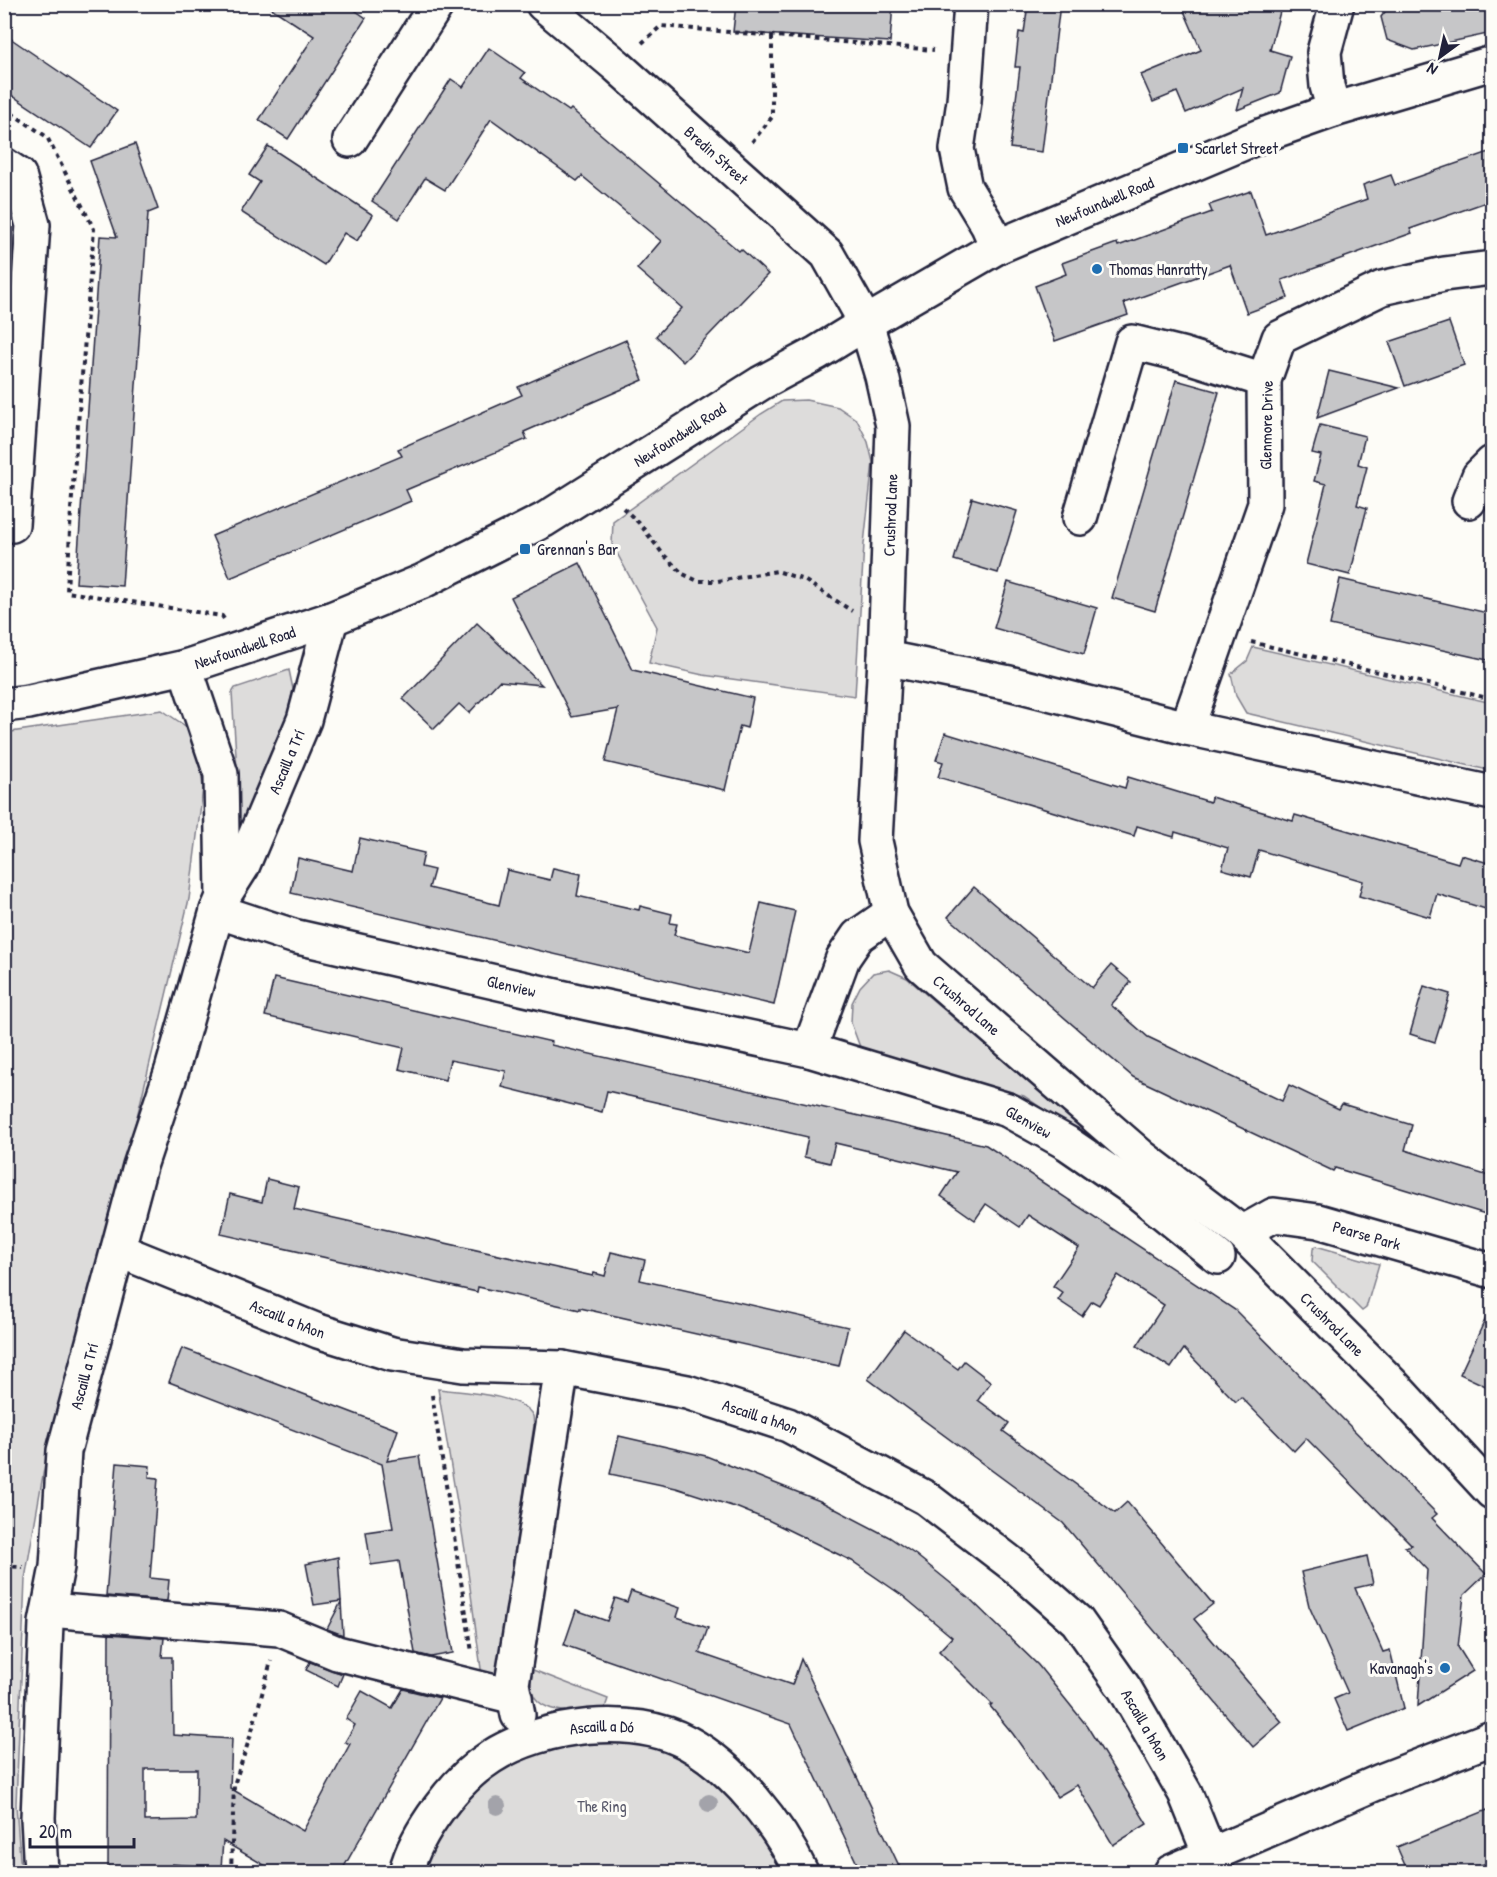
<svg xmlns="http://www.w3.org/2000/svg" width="1497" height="1877" viewBox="0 0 1497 1877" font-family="'Patrick Hand',sans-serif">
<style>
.green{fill:#dddcdb;stroke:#807f8b;stroke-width:1.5}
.building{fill:#c6c6c8;stroke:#22223b;stroke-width:1.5;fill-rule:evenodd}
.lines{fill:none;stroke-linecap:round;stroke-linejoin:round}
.minor-casing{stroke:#22223b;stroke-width:38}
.major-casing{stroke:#22223b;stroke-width:38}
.path{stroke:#22223b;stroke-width:4;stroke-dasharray:4.5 4.5;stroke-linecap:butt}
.minor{stroke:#fdfcf7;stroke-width:33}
.major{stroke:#fdfcf7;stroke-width:33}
.tree{fill:#a3a3aa}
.poi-dot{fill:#1f6fb2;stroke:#fdfcf7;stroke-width:2}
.labels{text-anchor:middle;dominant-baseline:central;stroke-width:6;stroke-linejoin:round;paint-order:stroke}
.poi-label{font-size:16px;fill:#22223b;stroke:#fdfcf7;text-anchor:start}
.street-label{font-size:16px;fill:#22223b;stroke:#fdfcf7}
.park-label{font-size:16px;fill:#5a5a6b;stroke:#fdfcf7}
</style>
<rect width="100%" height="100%" fill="#fdfcf7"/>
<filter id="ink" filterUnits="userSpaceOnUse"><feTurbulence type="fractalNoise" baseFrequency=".0167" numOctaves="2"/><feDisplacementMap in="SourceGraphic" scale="12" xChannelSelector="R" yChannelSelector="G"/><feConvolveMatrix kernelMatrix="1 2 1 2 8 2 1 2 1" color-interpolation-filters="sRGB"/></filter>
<g filter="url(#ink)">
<g class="green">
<polygon points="806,400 838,407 857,420 868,442 873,462 864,544 855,696 703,675 649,663 657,627 612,544 613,521 761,414 782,401"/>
<polygon points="1253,647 1492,703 1492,771 1246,713 1236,696 1231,674 1247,661"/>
<polygon points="289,670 293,689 286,721 233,866 238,786 232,693 235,688"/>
<polygon points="162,710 197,734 203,788 189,899 136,1121 48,1446 25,1579 16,1804 21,1872 4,1872 4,733"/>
<polygon points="889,970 907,978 1131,1170 1024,1096 876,1059 860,1047 851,1023 852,1003 860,987 873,973"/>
<polygon points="1316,1246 1379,1264 1366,1308 1362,1311 1312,1261 1313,1249"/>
<path d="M 438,1389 C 460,1392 522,1394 533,1416 C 534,1419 533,1422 534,1425 L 495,1678 L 482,1676 L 465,1550 Z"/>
<path d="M 533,1670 L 608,1699 L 603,1713 C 573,1712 520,1717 533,1670 Z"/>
<path d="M 587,1739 L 625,1741 L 658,1747 L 690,1762 L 722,1783 L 750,1814 L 783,1872 L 422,1872 C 429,1854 438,1836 449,1819 C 471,1786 514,1759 551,1747 C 563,1743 575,1742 587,1739 Z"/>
</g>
<g class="building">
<polygon points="265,4 346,4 366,18 288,139 259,120 314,36"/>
<polygon points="736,4 893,4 890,42 733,32"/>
<polygon points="1028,4 1060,4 1042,152 1010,148 1020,67 1015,67 1019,32 1024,33"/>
<polygon points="1181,4 1282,4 1270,50 1290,56 1280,93 1237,110 1243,88 1186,113 1177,92 1153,102 1141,75 1201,50"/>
<polygon points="1391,4 1492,4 1492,33 1414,50 1387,40 1381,17"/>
<polygon points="4,34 117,111 91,148 4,90"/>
<polygon points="489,48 525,73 521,78 569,111 571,109 739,251 741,249 768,274 683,362 656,336 682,308 637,269 661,241 582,176 577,181 491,119 445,190 425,178 399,219 372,201 451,79 463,87"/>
<polygon points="135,144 158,209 148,213 122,586 76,583 100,236 117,237 90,161"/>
<polygon points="268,146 373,215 357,241 344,233 324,265 241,212 260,182 249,175"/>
<polygon points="1492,151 1492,200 1410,229 1412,233 1282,280 1288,298 1247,313 1230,265 1124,303 1128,315 1055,341 1035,286 1066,274 1062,263 1117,243 1118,246 1212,212 1209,205 1251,191 1266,235 1367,199 1363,185 1391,175 1395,185"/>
<polygon points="1449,322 1464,365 1405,386 1389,342"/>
<polygon points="626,340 643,380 524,432 527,439 406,490 411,501 230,578 212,536 402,456 398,449 522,395 518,387"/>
<polygon points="1329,371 1399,388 1317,418"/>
<polygon points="1176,380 1219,392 1155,611 1112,598"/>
<polygon points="1320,425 1365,436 1358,464 1367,467 1357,505 1367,508 1350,575 1306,564 1326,484 1314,481 1321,455 1312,453"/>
<polygon points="972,498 1017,511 998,573 954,560"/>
<polygon points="580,563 633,670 753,698 747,728 740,726 725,790 605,762 618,709 572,717 511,597"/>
<polygon points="1340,579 1492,614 1492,661 1330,625"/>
<polygon points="1008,582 1097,608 1084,654 994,628"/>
<polygon points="477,623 542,685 499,681 469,713 459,704 434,729 403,699"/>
<polygon points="945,733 1125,788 1128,777 1210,802 1211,797 1293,821 1295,815 1458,863 1461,855 1492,864 1492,911 1437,894 1430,917 1359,896 1363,881 1259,850 1251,877 1222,869 1228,848 1175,832 1174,837 1137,826 1134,836 938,777 943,762 936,760"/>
<polygon points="360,838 424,853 421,867 434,870 429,888 499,905 507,870 550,880 553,868 581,874 577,896 639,910 640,906 672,914 670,923 677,924 674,935 749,953 761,903 795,911 774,1005 291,893 298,858 353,871"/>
<polygon points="974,887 1092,988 1111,965 1131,982 1111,1005 1148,1037 1282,1101 1289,1085 1339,1109 1342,1104 1412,1125 1405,1150 1492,1177 1492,1216 1335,1168 1333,1171 1133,1077 948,917"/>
<polygon points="274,978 552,1042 551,1045 986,1145 1235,1310 1437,1514 1432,1518 1486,1574 1464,1595 1458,1647 1473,1671 1418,1706 1427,1570 1405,1547 1412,1545 1306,1438 1294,1451 1241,1397 1236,1402 1184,1349 1171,1368 1137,1346 1164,1305 1118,1275 1099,1305 1092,1301 1082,1316 1058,1300 1063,1293 1053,1286 1079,1248 1028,1215 1020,1227 986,1204 975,1220 941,1196 957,1172 835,1143 830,1163 804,1157 808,1137 607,1091 602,1112 502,1087 506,1071 450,1060 445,1080 399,1069 404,1048 265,1016"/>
<polygon points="1424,986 1450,994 1435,1042 1410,1034"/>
<polygon points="267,1179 299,1187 294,1209 552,1267 593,1276 594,1273 605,1276 611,1252 645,1260 640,1280 848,1327 839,1366 580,1308 580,1310 478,1287 477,1292 221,1234 230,1194 262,1202"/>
<polygon points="1492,1305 1492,1389 1460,1374"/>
<polygon points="904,1330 958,1369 964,1361 991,1382 978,1400 1009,1423 1003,1431 1115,1513 1127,1502 1213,1604 1194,1619 1282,1722 1253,1747 1063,1523 868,1379"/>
<polygon points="182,1348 398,1430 387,1461 419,1456 453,1653 431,1657 415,1653 399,1561 371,1565 366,1532 393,1528 382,1464 169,1382"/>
<polygon points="619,1436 706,1456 820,1501 889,1537 916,1555 969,1598 1038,1665 1087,1726 1147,1824 1113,1845 1077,1785 1057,1797 1013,1734 990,1706 992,1704 939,1651 952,1637 903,1596 852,1561 770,1521 738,1508 676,1488 610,1474"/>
<polygon points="117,1463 150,1466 149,1477 158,1478 150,1578 169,1580 167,1601 106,1596"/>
<polygon points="1367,1556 1373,1584 1355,1588 1383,1652 1390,1650 1404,1708 1348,1731 1334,1699 1348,1693 1309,1606 1301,1572"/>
<polygon points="338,1557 341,1601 314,1605 306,1564"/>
<polygon points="631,1591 680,1608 677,1617 708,1628 699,1653 792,1685 801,1659 902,1872 861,1872 791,1724 564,1645 576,1610 607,1621 615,1598 627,1602"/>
<polygon points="341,1602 343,1635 327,1629"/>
<path d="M 109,1634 L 164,1638 L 162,1657 L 172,1657 L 173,1735 L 232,1739 L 230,1788 L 303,1831 L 350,1744 L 345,1742 L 355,1725 L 346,1719 L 362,1691 L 392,1708 L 403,1689 L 440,1698 L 341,1872 L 276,1872 L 223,1841 L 221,1868 L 172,1864 L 172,1868 L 144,1868 L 144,1872 L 108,1872 ZM 145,1769 L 197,1769 L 196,1820 L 145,1821 Z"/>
<polygon points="310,1662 343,1674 338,1686 306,1670"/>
<polygon points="1492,1808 1492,1861 1463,1872 1408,1872 1397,1847"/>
</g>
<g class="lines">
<defs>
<g id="minor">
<polyline points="971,4 964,101 957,149 965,188 988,226 997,247"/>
<polyline points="1334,110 1327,86 1324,52 1337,4"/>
<polyline points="350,140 437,4"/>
<polyline points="4,165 19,175 33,225 12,525"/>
<path id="s1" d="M 866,323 L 997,247 L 1260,136 L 1334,110 L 1492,63"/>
<polyline points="1469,501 1479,476 1492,463"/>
<polyline points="1080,518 1132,342 1181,354 1264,380"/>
<polyline points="885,658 1009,683 1187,728 1492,793"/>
<polyline points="1187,728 1265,504 1264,380 1279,338 1382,288 1444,274 1492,268"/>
<path id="s2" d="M 223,897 L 242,867 L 304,720 L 331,619"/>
<path id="s3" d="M 217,911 L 293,936 L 587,1003 L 809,1050 L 1008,1110 L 1067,1143 L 1134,1189 L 1218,1257"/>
<polyline points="809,1050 843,958 858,936 891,913"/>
<path id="s4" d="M 1242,1233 L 1274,1215 L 1318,1221 L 1492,1271"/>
<path id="s5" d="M 118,1250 L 318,1331 L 392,1354 L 463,1365 L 562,1368 L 687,1392 L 788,1425 L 926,1498 L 1016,1567 L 1077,1621 L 1125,1689 L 1185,1793 L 1217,1872"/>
<polyline points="49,1610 279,1629 337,1653 515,1697"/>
<polyline points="518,1715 512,1684 562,1368"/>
<path id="s6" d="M 41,1872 L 38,1818 L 46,1623 L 57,1567 L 64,1451 L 140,1166 L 172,1070 L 217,911 L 223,897 L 221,774 L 185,667"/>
<path id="s7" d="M 406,1872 C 416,1832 456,1779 491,1757 C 543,1724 633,1713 688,1743 C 734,1768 779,1825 801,1872"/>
<polyline points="1171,1872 1381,1781 1492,1738"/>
</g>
<g id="major">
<path id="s8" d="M 543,4 L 617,66 L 827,254 L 866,323 L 882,376 L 893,426 L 885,658 L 875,841 L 891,913 L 921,965 L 1143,1158 L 1242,1233 L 1393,1385 L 1492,1492"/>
<path id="s9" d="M 4,705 L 29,702 L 185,667 L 331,619 L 423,581 L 544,520 L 761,383 L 817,353 L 866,323"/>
</g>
</defs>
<use href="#minor" class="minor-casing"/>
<use href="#major" class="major-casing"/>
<g class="path">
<polyline points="642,43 661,26 934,50"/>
<polyline points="4,108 47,137 94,229 71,509 67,592 222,616 224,619"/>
<polyline points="752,142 772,117 772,36"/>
<polyline points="623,508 639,523 663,554 683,574 698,581 718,581 777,571 804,580 852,611"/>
<polyline points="1251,642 1492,699"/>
<polyline points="432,1395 472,1652"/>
<polyline points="4,1566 23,1567"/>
<polyline points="231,1872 234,1785 251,1734 271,1661"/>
</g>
<use href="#minor" class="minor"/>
<use href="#major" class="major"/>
</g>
<g class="tree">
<circle cx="709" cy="1803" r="9"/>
<circle cx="497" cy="1806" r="9"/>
</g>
</g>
<g class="poi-dot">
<rect x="1177" y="142" width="12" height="12" rx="3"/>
<circle cx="1097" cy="269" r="6"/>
<rect x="519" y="543" width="12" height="12" rx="3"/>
<circle cx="1445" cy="1668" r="6"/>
</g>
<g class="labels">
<g class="poi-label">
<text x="1195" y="148">Scarlet Street</text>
<text x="1109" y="269">Thomas Hanratty</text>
<text x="537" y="549">Grennan's Bar</text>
<text x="1433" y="1668" text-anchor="end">Kavanagh's</text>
</g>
<g class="street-label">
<text stroke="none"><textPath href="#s8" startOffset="230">Bredin Street</textPath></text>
<text stroke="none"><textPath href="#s1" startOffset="268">Newfoundwell Road</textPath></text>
<text transform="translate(1266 425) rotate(-89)">Glenmore Drive</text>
<text stroke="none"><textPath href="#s9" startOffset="734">Newfoundwell Road</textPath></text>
<text transform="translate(890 515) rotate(-88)">Crushrod Lane</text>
<text stroke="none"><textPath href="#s9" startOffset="248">Newfoundwell Road</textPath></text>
<text stroke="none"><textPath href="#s2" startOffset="150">Ascaill a Trí</textPath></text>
<text stroke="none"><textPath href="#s3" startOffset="304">Glenview</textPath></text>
<text stroke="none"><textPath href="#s8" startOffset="1174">Crushrod Lane</textPath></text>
<text stroke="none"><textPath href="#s3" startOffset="840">Glenview</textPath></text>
<text stroke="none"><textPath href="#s4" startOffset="132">Pearse Park</textPath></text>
<text stroke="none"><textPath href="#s5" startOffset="183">Ascaill a hAon</textPath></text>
<text stroke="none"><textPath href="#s8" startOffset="1660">Crushrod Lane</textPath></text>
<text stroke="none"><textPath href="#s6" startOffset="500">Ascaill a Trí</textPath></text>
<text stroke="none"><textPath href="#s5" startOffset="669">Ascaill a hAon</textPath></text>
<text stroke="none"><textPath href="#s5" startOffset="1173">Ascaill a hAon</textPath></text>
<text stroke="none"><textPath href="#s7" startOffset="262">Ascaill a Dó</textPath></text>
</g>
<g class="park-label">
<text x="602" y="1806">The Ring</text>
</g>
</g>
<rect width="1497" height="1877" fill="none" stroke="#fdfcf7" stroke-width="24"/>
<rect x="12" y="12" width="1473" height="1853" fill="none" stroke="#22223b" stroke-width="2" filter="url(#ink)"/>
<g transform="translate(1440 57) rotate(213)" stroke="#fdfcf7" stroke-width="4.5" paint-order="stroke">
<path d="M0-4.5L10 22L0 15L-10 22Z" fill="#22223b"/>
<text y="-9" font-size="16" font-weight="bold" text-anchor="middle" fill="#22223b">N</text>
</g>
<path d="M30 1838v9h104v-9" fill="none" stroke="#22223b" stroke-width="3"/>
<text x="39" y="1838" font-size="18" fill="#22223b" stroke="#fdfcf7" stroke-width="4.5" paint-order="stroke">20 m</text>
</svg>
